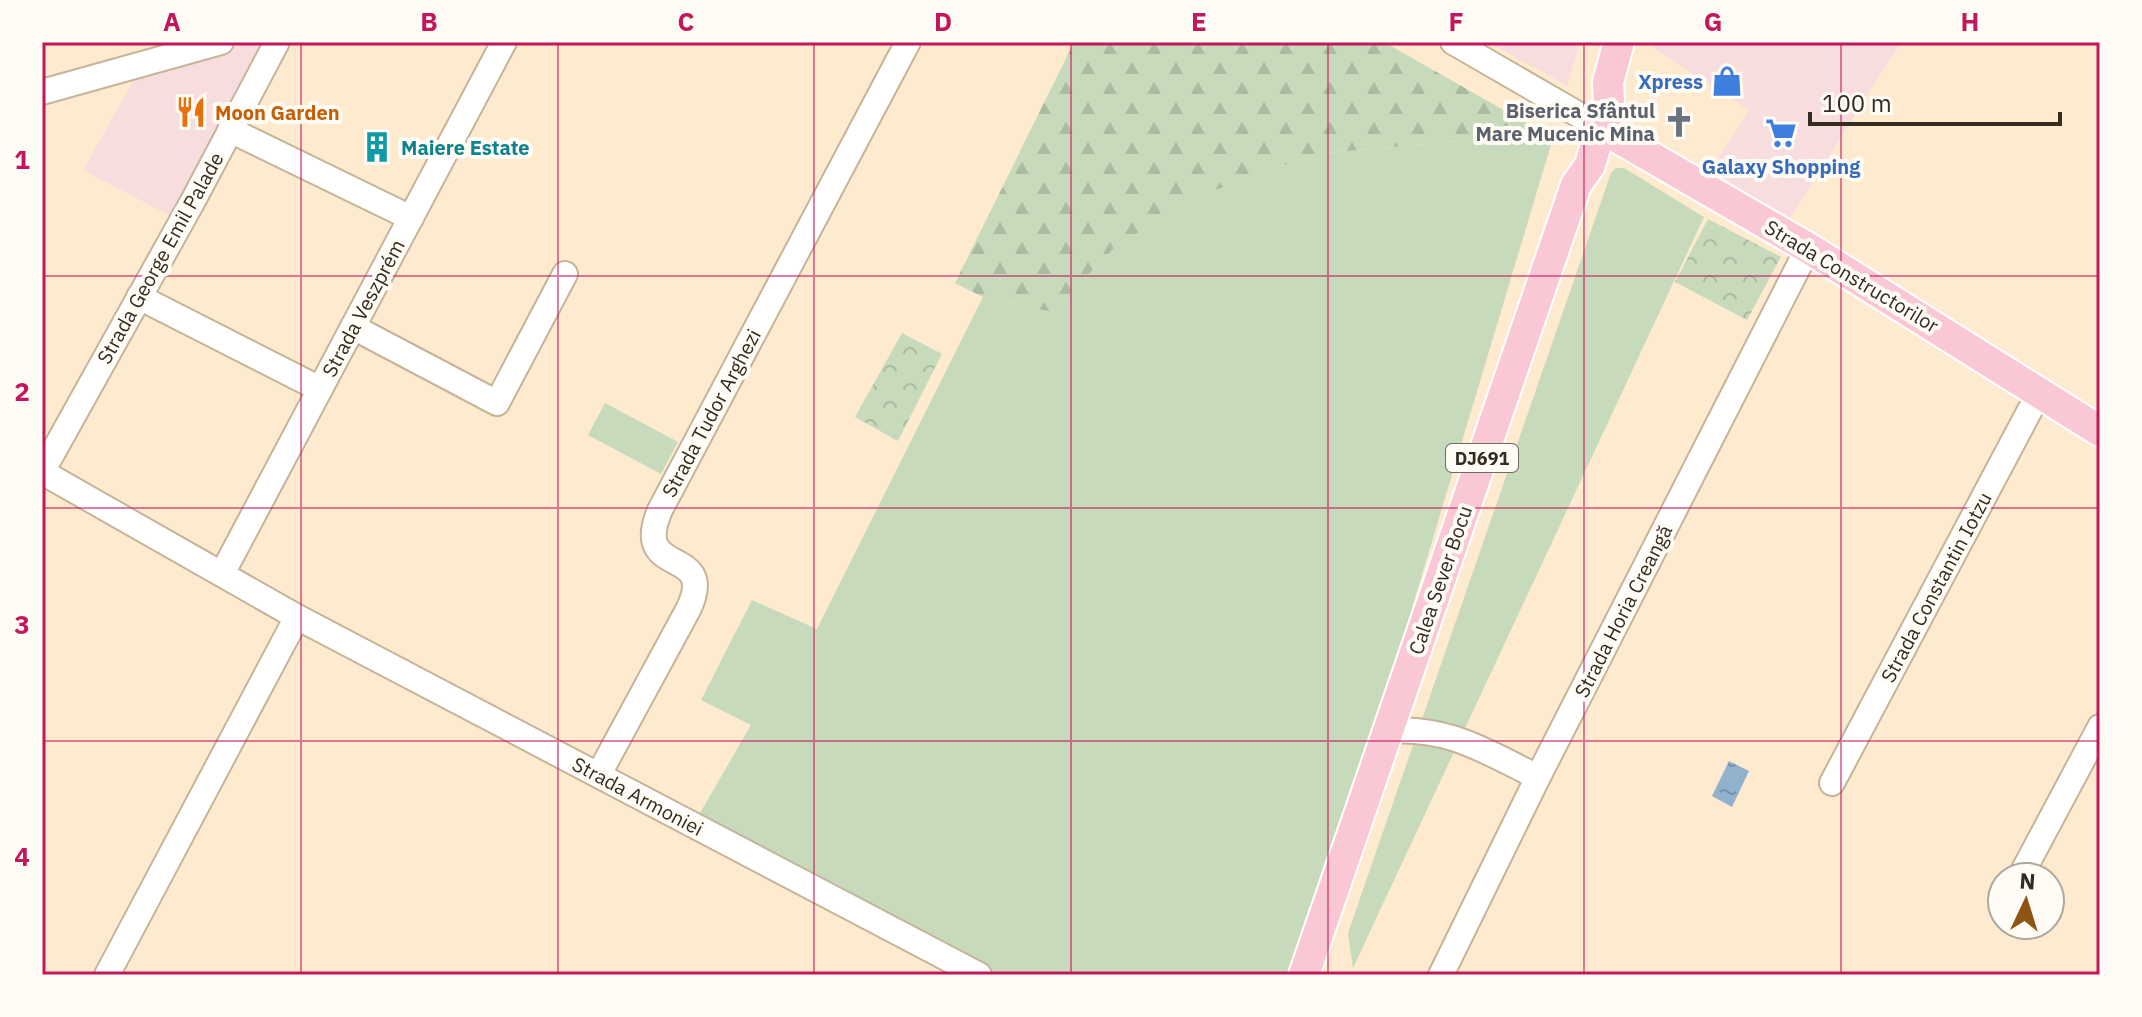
<svg xmlns="http://www.w3.org/2000/svg" width="2142" height="1017" viewBox="0 0 2142 1017" font-family="'IBM Plex Sans',sans-serif">
<style>
.commercial{fill:#f8dddf}
.grass{fill:#c7dabc}
.forest{fill:url(#forest-firs)}
.park{fill:url(#park-crowns)}
.water{fill:url(#water-ripples)}
.lines{fill:none;stroke-linecap:round;stroke-linejoin:round}
.minor-casing{stroke:#c6b498;stroke-width:28}
.major-casing{stroke:#fff;stroke-width:34}
.minor{stroke:#fff;stroke-width:24}
.major{stroke:#fac7d4;stroke-width:30}
.grid{fill:none;stroke:#c2185b;stroke-width:2;stroke-opacity:0.55}
.labels{text-anchor:middle;dominant-baseline:central;stroke-width:8;stroke-linejoin:round;paint-order:stroke}
.shield{fill:#fffbf5;stroke:#706a61;stroke-width:2}
.shield-label{font-size:18px;font-weight:bold;fill:#332c21}
.shop-label{font-size:20px;font-weight:bold;fill:#366cbe;stroke:#fffbf5;text-anchor:end}
.worship-label{font-size:20px;font-weight:bold;fill:#5b616d;stroke:#fffbf5;text-anchor:end}
.food-label{font-size:20px;font-weight:bold;fill:#c56008;stroke:#fffbf5;text-anchor:start}
.culture-label{font-size:20px;font-weight:bold;fill:#0d838f;stroke:#fffbf5;text-anchor:start}
.street-label{font-size:20px;fill:#332c21;stroke:#fffbf5}
.neatline{fill:none;stroke:#c2185b;stroke-width:3}
.grid-label{font-size:26px;text-anchor:middle;font-weight:bold;fill:#c2185b}
</style>
<defs>
<pattern id="forest-firs" width="22" height="20" patternUnits="userSpaceOnUse" patternTransform="scale(2)"><rect width="22" height="20" fill="#c7dabc"/><path d="M5 1l3.5 6h-7zM16 11l3.5 6h-7z" fill="#abbba1"/></pattern>
<pattern id="park-crowns" width="20" height="18" patternUnits="userSpaceOnUse" patternTransform="scale(2)"><rect width="20" height="18" fill="#c7dabc"/><path d="M2 6a3 3 0 1 1 6 0M12 15a3 3 0 1 1 6 0" fill="none" stroke="#abbba1"/></pattern>
<pattern id="water-ripples" width="26" height="14" patternUnits="userSpaceOnUse" patternTransform="scale(2)"><rect width="26" height="14" fill="#91b2cf"/><path d="M2 4q2-2 4 0t4 0M15 11q2-2 4 0t4 0" fill="none" stroke="#7791a8"/></pattern>
</defs>
<rect width="100%" height="100%" fill="#feebcf"/>
<g class="commercial">
<polygon points="253,42 268,42 174,218 83,170 139,71"/>
<polygon points="1488,42 1580,42 1567,86"/>
<polygon points="1653,42 1901,42 1789,220 1711,170 1749,110 1654,49"/>
</g>
<g class="grass">
<polygon points="1503,137 1553,138 1302,975 980,975 693,825 751,725 701,700 752,600 817,629 983,297 1052,312 1118,244 1213,191 1315,154"/>
<polygon points="1616,168 1624,168 1704,217 1353,968 1348,933 1611,173"/>
<polygon points="605,403 678,442 661,474 588,435"/>
</g>
<polygon class="forest" points="1074,42 1384,42 1553,138 1503,137 1315,154 1213,191 1118,244 1052,312 983,297 955,283"/>
<g class="park">
<polygon points="1708,219 1781,257 1747,320 1675,282"/>
<polygon points="902,333 942,354 898,441 855,417"/>
</g>
<polygon class="water" points="1729,761 1749,771 1732,807 1712,796"/>
<g class="lines">
<defs>
<g id="minor">
<polyline points="277,42 194,199 42,472 297,617 979,975"/>
<polyline points="1453,42 1588,120"/>
<polyline points="42,92 221,42"/>
<polyline points="230,130 411,218"/>
<polyline points="139,297 320,389"/>
<polyline points="353,327 497,403 565,274"/>
<polyline points="222,574 504,42"/>
<path d="M 1388,731 C 1449,726 1486,752 1538,777"/>
<path d="M 599,774 L 689,608 C 718,544 630,580 660,510 L 908,42"/>
<polyline points="1832,783 2040,391"/>
<polyline points="2020,877 2100,727"/>
<polyline points="107,975 297,617"/>
<polyline points="1441,975 1538,777 1808,248"/>
</g>
<g id="major">
<polyline points="1601,128 1808,248 2100,431"/>
<polyline points="1304,975 1576,185 1590,165 1609,100 1608,82 1619,42"/>
</g>
</defs>
<use href="#minor" class="minor-casing"/>
<use href="#major" class="major-casing"/>
<use href="#minor" class="minor"/>
<use href="#major" class="major"/>
</g>
<path class="grid" d="M 301,42 L 301,975M 558,42 L 558,975M 814,42 L 814,975M 1071,42 L 1071,975M 1328,42 L 1328,975M 1584,42 L 1584,975M 1841,42 L 1841,975M 42,276 L 2100,276M 42,508 L 2100,508M 42,741 L 2100,741"/>
<defs>
<symbol id="shop-bare" viewBox="-9 -9 18 18"><path d="M-5-2.5h2.3a2.7 3.5 0 0 1 5.4 0H5L5.5 6h-11ZM-1.5-2.5h3a1.5 2.3 0 0 0-3 0Z" fill="#3f7fe0" stroke="#fffbf5" stroke-width="2.5" paint-order="stroke"/></symbol>
<symbol id="restaurant-bare" viewBox="-9 -9 18 18"><path d="M-5-6h1v4h1v-4h1v4h1v-4h1v5L-1.5 .5V6h-2V.5L-5-1ZM5-6V6H3V1.5H1.5Q1.5-4 5-6Z" fill="#e8710a" stroke="#fffbf5" stroke-width="2.5" paint-order="stroke"/></symbol>
<symbol id="church-bare" viewBox="-9 -9 18 18"><path d="M-1.2-6h2.4v3.5h3.3v2.4h-3.3V6h-2.4V-.1h-3.3v-2.4h3.3Z" fill="#6b7280" stroke="#fffbf5" stroke-width="2.5" paint-order="stroke"/></symbol>
<symbol id="supermarket-bare" viewBox="-9 -9 18 18"><path d="M-6-5.5h2.5l.6 2H6L4.5 2H-2.5L-4.4-4H-6ZM-1.5 3.2a1.3 1.3 0 1 0 .1 0ZM3 3.2a1.3 1.3 0 1 0 .1 0Z" fill="#3f7fe0" stroke="#fffbf5" stroke-width="2.5" paint-order="stroke"/></symbol>
<symbol id="building-bare" viewBox="-9 -9 18 18"><path d="M-4-6H4V6H1V3H-1V6H-4ZM-2.5-4.3h1.7v1.8h-1.7ZM.8-4.3h1.7v1.8H.8ZM-2.5-1h1.7V.8h-1.7ZM.8-1h1.7V.8H.8Z" fill="#0f9aa8" stroke="#fffbf5" stroke-width="2.5" paint-order="stroke"/></symbol>
</defs>
<g fill-rule="evenodd">
<use href="#shop-bare" x="1705" y="59" width="44" height="44"/>
<use href="#restaurant-bare" x="169" y="90" width="44" height="44"/>
<use href="#church-bare" x="1657" y="100" width="44" height="44"/>
<use href="#supermarket-bare" x="1759" y="111" width="44" height="44"/>
<use href="#building-bare" x="355" y="125" width="44" height="44"/>
</g>
<g class="labels">
<rect class="shield" x="1446" y="444" width="72" height="28" rx="6"/>
<g class="shield-label">
<text x="1482" y="458">DJ691</text>
</g>
<g class="shop-label">
<text x="1703" y="81">Xpress</text>
<text x="1781" y="166" text-anchor="middle">Galaxy Shopping</text>
</g>
<g class="worship-label">
<text x="1655" y="110">Biserica Sfântul<tspan x="1655" dy="23">Mare Mucenic Mina</tspan></text>
</g>
<g class="food-label">
<text x="215" y="112">Moon Garden</text>
</g>
<g class="culture-label">
<text x="401" y="147">Maiere Estate</text>
</g>
<g class="street-label">
<text transform="translate(160 258) rotate(-61)">Strada George Emil Palade</text>
<text transform="translate(1852 276) rotate(31)">Strada Constructorilor</text>
<text transform="translate(363 308) rotate(-62)">Strada Veszprém</text>
<text transform="translate(711 413) rotate(-62)">Strada Tudor Arghezi</text>
<text transform="translate(1440 580) rotate(-71)">Calea Sever Bocu</text>
<text transform="translate(1936 587) rotate(-62)">Strada Constantin Iotzu</text>
<text transform="translate(1623 611) rotate(-63)">Strada Horia Creangă</text>
<text transform="translate(638 796) rotate(28)">Strada Armoniei</text>
</g>
</g>
<rect width="2142" height="1017" fill="none" stroke="#fffbf5" stroke-width="88"/>
<g transform="translate(2026 901) rotate(4)"><circle r="38" fill="#fffbf5" stroke="#ada8a0" stroke-width="2"/>
<path d="M0-6L14 30L0 20L-14 30Z" fill="#8f5413"/>
<text y="-12" font-size="22" font-weight="bold" text-anchor="middle" fill="#332c21">N</text>
</g>
<path d="M1810 112v12h250v-12" fill="none" stroke="#332c21" stroke-width="4"/>
<text x="1822" y="112" font-size="24" fill="#332c21" stroke="#fffbf5" stroke-width="6" paint-order="stroke">100 m</text>
<rect x="44" y="44" width="2054" height="929" class="neatline"/>
<g class="grid-label">
<text x="172" y="31">A</text>
<text x="429" y="31">B</text>
<text x="686" y="31">C</text>
<text x="943" y="31">D</text>
<text x="1199" y="31">E</text>
<text x="1456" y="31">F</text>
<text x="1713" y="31">G</text>
<text x="1970" y="31">H</text>
<text x="22" y="169">1</text>
<text x="22" y="401">2</text>
<text x="22" y="634">3</text>
<text x="22" y="866">4</text>
</g>
</svg>
